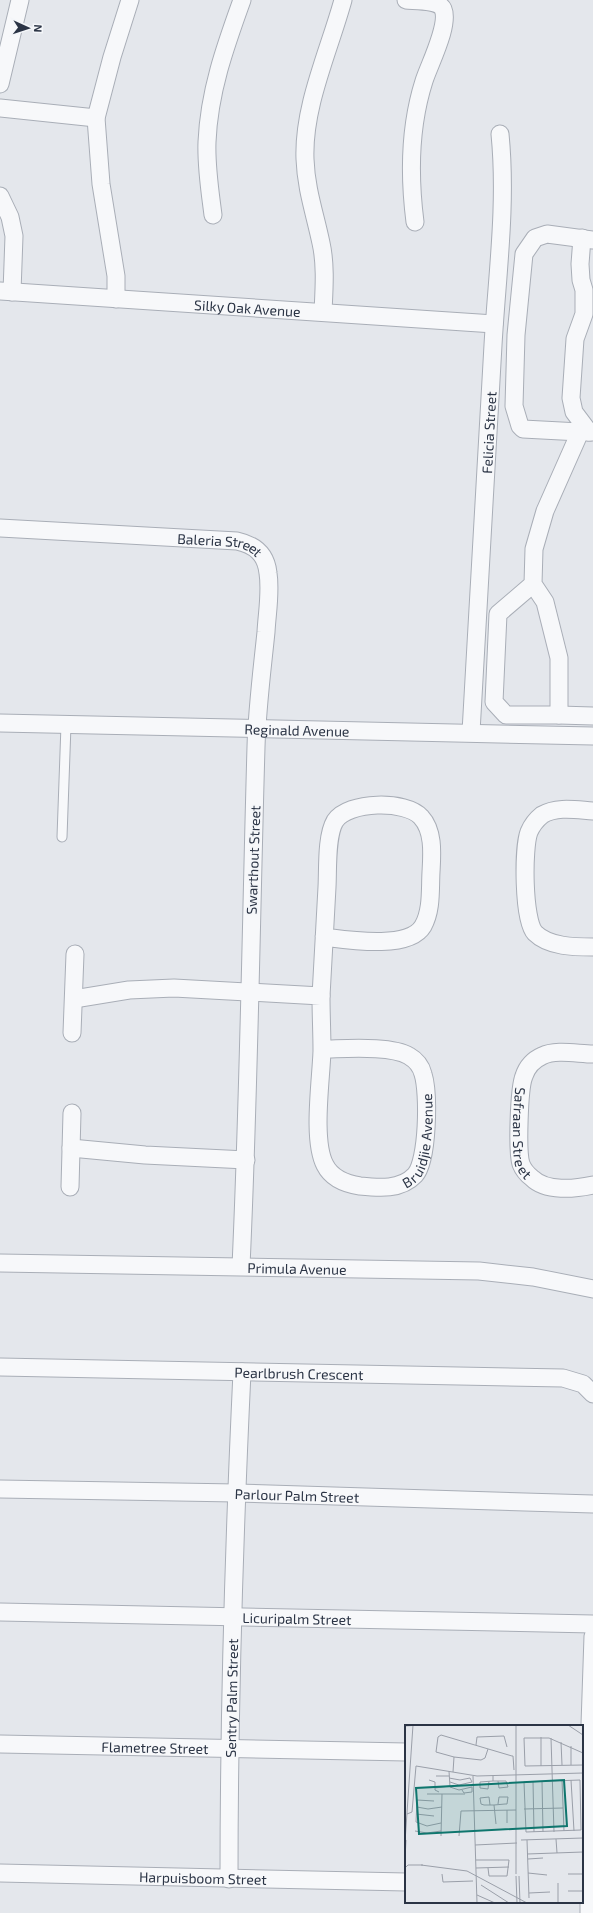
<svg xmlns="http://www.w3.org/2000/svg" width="593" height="1913" viewBox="0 0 593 1913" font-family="'Exo 2',sans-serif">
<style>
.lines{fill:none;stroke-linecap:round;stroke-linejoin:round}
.lane-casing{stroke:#a9aeb7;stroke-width:11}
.street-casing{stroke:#a9aeb7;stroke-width:19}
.lane{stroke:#f7f8fa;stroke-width:9}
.street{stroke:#f7f8fa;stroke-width:17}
.labels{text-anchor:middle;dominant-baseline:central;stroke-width:3;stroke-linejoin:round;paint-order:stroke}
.street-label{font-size:14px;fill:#2b3445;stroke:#f4f6f9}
.inset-road{fill:none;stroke:#9a9fa9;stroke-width:1}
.view{fill:#0f766e;fill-opacity:0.15;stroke:#0f766e;stroke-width:2}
.inset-edge{fill:none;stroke:#2b3445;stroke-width:2}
</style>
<rect width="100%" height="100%" fill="#e4e7ec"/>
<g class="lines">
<defs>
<polyline id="lane" points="62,837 66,725"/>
<g id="street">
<path d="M 406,0 C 415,1 439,0 443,9 C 450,25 429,65 424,81 C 409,128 409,175 415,222"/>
<polyline points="0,84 20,0"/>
<polyline points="0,108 96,118"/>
<polyline points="0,196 10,217 14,236 12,292"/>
<path d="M 213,215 C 210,191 206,167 207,142 C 209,92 225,47 242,0"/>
<polyline points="582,238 580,264 581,280 584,290 584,314 575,339 571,398 574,412 589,432"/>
<path id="s1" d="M 0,291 L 494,324"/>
<polyline points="116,299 116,276 101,184 96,118 112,57 130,0"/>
<path d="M 323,312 C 324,290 326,265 321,243 C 315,214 306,189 305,159 C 303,106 329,51 343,0"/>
<polyline points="580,432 523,429 520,426 514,406 516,335 524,254 535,238 547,234 593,240"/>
<path id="s2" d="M 0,528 L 237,541 C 255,545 266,554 268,573 C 271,592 267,613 266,632 C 262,671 257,709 256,747 C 251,920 249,1093 241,1266"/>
<polyline points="533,584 498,614 494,702 506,715 559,715 559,658 545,602 533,584 534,549 545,511 580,432 593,432"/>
<polyline points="559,715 593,716"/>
<path id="s3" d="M 0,723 L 593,736"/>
<path id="s4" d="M 471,732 C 479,603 486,474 493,345 C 497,275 507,205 500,134"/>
<path d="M 593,811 C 577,810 557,806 542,815 C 537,819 532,825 529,832 C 523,848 523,920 535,933 C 549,947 575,947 593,947"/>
<path d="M 321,996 C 323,960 325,924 327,887 C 328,870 326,836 335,821 C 348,801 406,800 421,817 C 434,831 432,854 431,872 C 430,889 432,910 423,926 C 409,950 348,940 324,937"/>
<path id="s5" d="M 74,999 L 129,990 L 174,988 L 321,996 C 321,1015 322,1033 322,1051 C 321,1081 312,1140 325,1165 C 332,1179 347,1184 360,1186 C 379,1188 401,1190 415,1175 C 428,1161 429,1093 423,1074 C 421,1066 416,1060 409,1056 C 391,1045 343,1049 322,1049"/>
<polyline points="72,1033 75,954"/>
<path id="s6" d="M 593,1054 C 578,1054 556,1049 542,1056 C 533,1060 527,1067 524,1076 C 519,1088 517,1151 521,1164 C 523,1169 528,1175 532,1178 C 546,1192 575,1189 593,1185"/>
<polyline points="71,1148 145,1155 246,1160"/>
<polyline points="70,1187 72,1113"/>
<path id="s7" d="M 0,1263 L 479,1271 L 533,1277 L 593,1289"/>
<path id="s8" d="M 0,1367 L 563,1378 L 583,1384 L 593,1394"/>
<path id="s9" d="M 0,1489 L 236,1493 L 593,1504"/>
<path id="s10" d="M 0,1612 L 593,1624"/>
<path id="s11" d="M 0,1744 L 406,1752"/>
<path id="s12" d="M 0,1873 L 406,1882"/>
<path id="s13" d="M 229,1879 C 229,1710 234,1541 242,1372"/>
<polyline points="589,1913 589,1754 593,1636"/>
</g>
</defs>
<use href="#lane" class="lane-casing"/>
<use href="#street" class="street-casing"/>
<use href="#lane" class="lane"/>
<use href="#street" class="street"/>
</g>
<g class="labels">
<g class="street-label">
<text stroke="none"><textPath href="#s1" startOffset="248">Silky Oak Avenue</textPath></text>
<text stroke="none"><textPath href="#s4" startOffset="300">Felicia Street</textPath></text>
<text stroke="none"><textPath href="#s2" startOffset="221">Baleria Street</textPath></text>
<text stroke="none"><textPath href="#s3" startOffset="297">Reginald Avenue</textPath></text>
<text transform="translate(253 860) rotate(-88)">Swarthout Street</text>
<text stroke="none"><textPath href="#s6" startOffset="137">Safraan Street</textPath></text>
<text stroke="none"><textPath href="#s5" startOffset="553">Bruidjie Avenue</textPath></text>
<text stroke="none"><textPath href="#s7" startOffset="297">Primula Avenue</textPath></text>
<text stroke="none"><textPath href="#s8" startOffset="299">Pearlbrush Crescent</textPath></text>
<text stroke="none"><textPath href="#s9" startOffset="297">Parlour Palm Street</textPath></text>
<text stroke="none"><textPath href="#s10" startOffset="297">Licuripalm Street</textPath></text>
<text stroke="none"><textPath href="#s13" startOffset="181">Sentry Palm Street</textPath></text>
<text stroke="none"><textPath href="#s11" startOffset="155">Flametree Street</textPath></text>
<text stroke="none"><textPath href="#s12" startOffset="203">Harpuisboom Street</textPath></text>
</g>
</g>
<g transform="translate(405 1725)">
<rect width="178" height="178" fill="#e4e7ec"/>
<path class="inset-road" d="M 111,0 L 111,149M 163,0 L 178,10M 0,1 L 15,0M 136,12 L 136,41M 146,13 L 149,107M 156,17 L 157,40M 71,20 L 72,12 L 99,11 L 102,22M 166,21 L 166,40M 83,24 L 80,33 L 76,35 L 49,32 L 31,27 L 33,12 L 36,10 L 107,31 L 108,31 L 109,45M 178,28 L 144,13 L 119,13 L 120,41 L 178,40M 44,46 L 45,62 L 54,65 L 67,62 L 67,67 L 59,68 L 57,65M 48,47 L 49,32M 88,50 L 88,56 L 101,56 L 103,62 L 94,63 L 93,56M 31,51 L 44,51M 68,51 L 72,178M 44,53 L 55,55 L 65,53 L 67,57M 24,55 L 30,57 L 30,65 L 34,67M 157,55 L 159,106M 166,55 L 169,106M 175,55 L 176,105 L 121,107 L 119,57 ZM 84,56 L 83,64 L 75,63 L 75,57 L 88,56M 128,56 L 129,107M 137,56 L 138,107M 45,57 L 54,60 L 67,57M 30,63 L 45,61M 22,69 L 60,69M 29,76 L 12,75 L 11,97 L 22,101 L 36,98M 85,80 L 84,72 L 75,73 L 76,79 L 79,80 L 89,80M 12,82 L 23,84 L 37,82M 119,84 L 158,83M 2,89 L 7,87 L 11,41 L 72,51 L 178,48M 11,89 L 29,91M 102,98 L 102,85M 91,99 L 89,80 L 100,79 L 102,79 L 103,72 L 94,72 L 93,79M 10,106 L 22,108 L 36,106M 36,111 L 37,69M 54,111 L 56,86 L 111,85M 151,114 L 152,128M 116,115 L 178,113M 122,115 L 124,173M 0,117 L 8,0M 70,120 L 112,118M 122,129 L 178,127M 0,134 L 1,115M 123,134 L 138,133M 71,135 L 104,135 L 102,151 L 84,151 L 83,143M 16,140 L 62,146 L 122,178M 0,143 L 3,140 L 18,140M 71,143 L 104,142M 123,148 L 142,150M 37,149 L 38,157 L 68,156M 163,149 L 177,149M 111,151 L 112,178M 114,151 L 115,178M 153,158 L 153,178M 76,160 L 104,178M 163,166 L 178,166M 124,168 L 145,167M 72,170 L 90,178"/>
<path class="view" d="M 159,55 L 162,101 L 14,109 L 11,63 Z"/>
<rect width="178" height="178" class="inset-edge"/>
</g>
<g transform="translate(28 28) rotate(93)" stroke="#f4f6f9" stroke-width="3" paint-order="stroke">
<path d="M0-3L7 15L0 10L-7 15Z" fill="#2b3445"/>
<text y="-6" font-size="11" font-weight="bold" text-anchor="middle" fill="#2b3445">N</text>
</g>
</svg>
